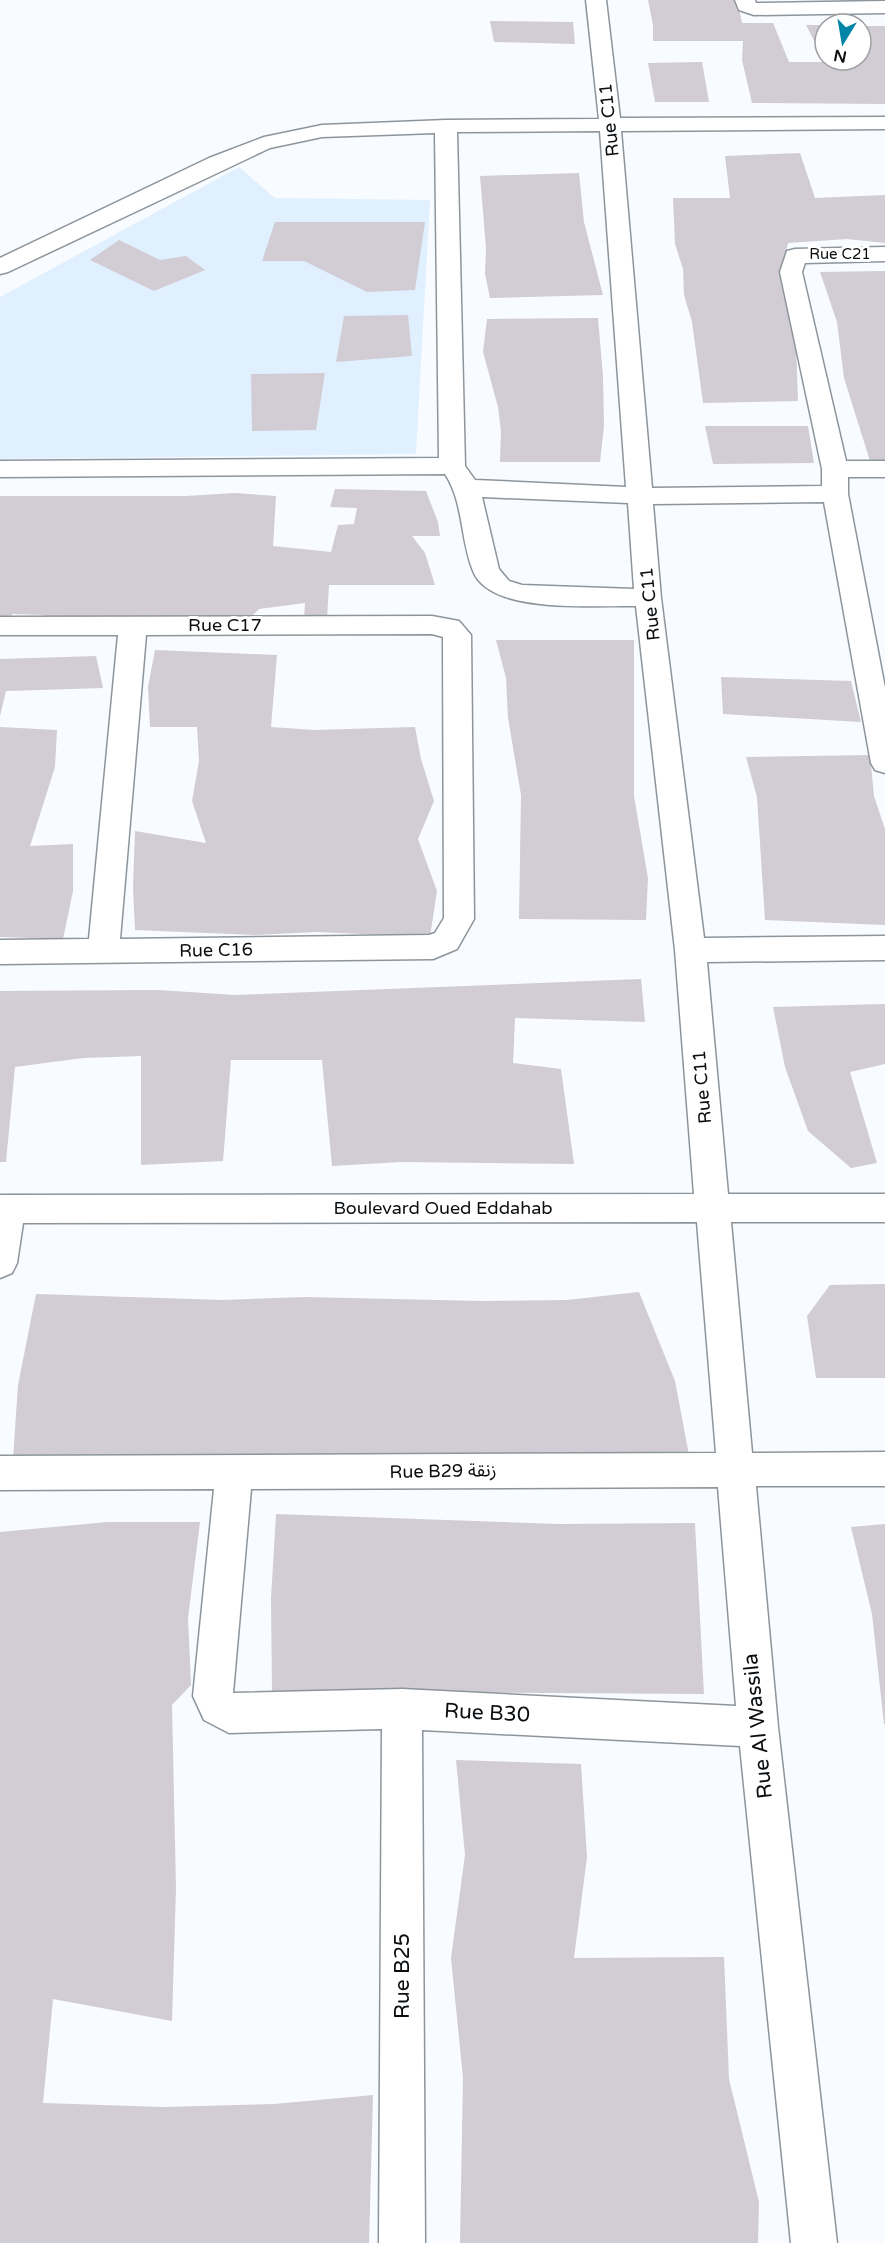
<svg xmlns="http://www.w3.org/2000/svg" width="885" height="2243" viewBox="0 0 885 2243" font-family="'Varela Round','Noto Sans Arabic',sans-serif">
<style>
.built{fill:#e1f0fe}
.building{fill:#d2ccd5}
.lines{fill:none;stroke-linecap:round;stroke-linejoin:round}
.minor-casing{stroke:#8d959c;stroke-width:3}
.minor{fill:#fff;fill-rule:evenodd}
.labels{text-anchor:middle;dominant-baseline:central;stroke-width:6;stroke-linejoin:round;paint-order:stroke}
.far-street-label{font-size:15px;fill:#0b0e11;stroke:#fff}
.street-label{font-size:18px;fill:#0b0e11;stroke:#fff}
.near-street-label{font-size:21px;fill:#0b0e11;stroke:#fff}
</style>
<rect width="100%" height="100%" fill="#f8fbff"/>
<polygon class="built" points="239,167 275,198 430,200 416,454 0,459 0,297"/>
<g class="building">
<polygon points="648,0 737,0 742,23 773,23 789,62 825,62 806,25 825,25 825,60 861,60 861,26 885,26 885,104 752,103 742,60 743,41 653,41 653,25"/>
<polygon points="490,21 573,22 575,44 494,42"/>
<polygon points="702,62 709,102 655,102 648,63"/>
<polygon points="800,153 815,198 885,195 885,243 847,239 788,243 782,268 795,318 798,401 703,403 692,322 684,295 683,269 675,244 673,198 730,198 725,156"/>
<polygon points="579,173 584,222 603,295 490,298 485,274 486,248 480,176"/>
<polygon points="275,222 425,222 415,290 367,292 304,261 262,261"/>
<polygon points="119,240 160,260 186,256 205,270 154,291 90,260"/>
<polygon points="885,271 885,461 870,461 844,378 837,322 820,272"/>
<polygon points="408,315 412,356 336,362 344,316"/>
<polygon points="598,318 603,376 604,426 600,462 500,462 501,432 498,407 483,352 487,319"/>
<polygon points="325,373 316,430 252,431 251,374"/>
<polygon points="705,426 808,426 814,463 713,464"/>
<polygon points="335,489 426,491 438,522 440,536 412,536 425,553 435,585 329,585 327,619 304,619 305,603 259,609 251,617 48,622 43,615 13,614 0,623 0,496 186,496 235,493 276,496 273,546 331,552 338,525 354,524 357,508 330,507"/>
<polygon points="496,640 634,640 634,796 648,878 646,920 519,919 521,795 508,718 506,678"/>
<polygon points="155,650 277,655 271,727 314,730 415,727 421,759 434,801 418,839 437,891 430,937 317,932 255,935 135,930 133,888 135,831 206,843 192,801 199,761 197,727 150,727 148,687"/>
<polygon points="96,656 103,688 6,691 0,716 0,659"/>
<polygon points="721,677 851,681 861,722 723,714"/>
<polygon points="0,727 57,730 55,767 30,846 73,844 73,891 63,939 0,937"/>
<polygon points="870,755 874,796 885,829 885,925 765,920 757,797 746,757"/>
<polygon points="641,979 645,1022 515,1018 513,1063 561,1069 574,1164 401,1162 332,1166 322,1060 231,1060 223,1161 141,1165 141,1056 83,1058 15,1067 6,1162 0,1162 0,991 158,990 235,995"/>
<polygon points="885,1004 885,1064 850,1072 877,1163 851,1168 808,1131 785,1067 773,1007"/>
<polygon points="885,1284 885,1378 816,1378 807,1316 830,1285"/>
<polygon points="639,1292 675,1381 689,1455 485,1458 386,1453 13,1459 18,1385 36,1294 223,1300 304,1297 482,1301 567,1300"/>
<polygon points="276,1514 559,1524 695,1523 704,1694 272,1691 271,1598"/>
<polygon points="108,1522 200,1522 188,1618 191,1685 172,1705 176,1888 172,2021 53,1999 43,2103 163,2107 274,2104 373,2095 369,2243 0,2243 0,1532"/>
<polygon points="885,1524 885,1724 884,1724 872,1614 851,1527"/>
<polygon points="456,1760 581,1764 587,1857 574,1958 724,1957 729,2079 759,2202 758,2243 460,2243 463,2078 451,1958 465,1855"/>
</g>
<g class="lines">
<defs>
<g id="minor">
<path d="M 586,0 L 606,0 L 620,118 L 885,117 L 885,129 L 621,131 L 652,488 L 822,486 L 822,469 L 780,272 L 787,251 L 795,249 L 885,247 L 885,261 L 805,263 L 802,272 L 846,461 L 885,461 L 885,477 L 848,477 L 848,494 L 885,688 L 885,773 L 875,770 L 871,763 L 824,502 L 653,504 L 661,598 L 704,938 L 885,936 L 885,960 L 707,962 L 728,1194 L 885,1194 L 885,1222 L 731,1222 L 752,1453 L 885,1452 L 885,1486 L 756,1486 L 778,1727 L 837,2243 L 791,2243 L 740,1746 L 422,1730 L 425,2243 L 379,2243 L 382,1729 L 229,1733 L 204,1720 L 193,1696 L 214,1489 L 0,1490 L 0,1456 L 716,1453 L 697,1222 L 23,1223 L 17,1263 L 12,1273 L 0,1278 L 0,1195 L 694,1194 L 675,950 L 636,606 C 594,605 490,615 473,571 C 460,539 464,503 445,474 L 0,477 L 0,461 L 439,458 L 435,133 L 322,137 L 270,148 L 8,272 L 0,274 L 0,258 L 209,158 L 264,137 L 322,125 L 446,120 L 599,119 ZM 600,131 L 626,487 L 475,480 L 465,466 L 457,132 ZM 482,497 L 628,503 L 634,589 L 522,585 L 509,581 L 499,569 ZM 718,1487 L 736,1706 L 402,1689 L 233,1693 L 251,1489 Z"/>
<polygon points="735,0 755,0 756,3 885,1 885,13 754,15 739,10"/>
<path d="M 432,616 L 459,621 L 471,635 L 474,919 L 457,949 L 433,959 L 0,964 L 0,940 L 89,939 L 118,635 L 0,635 L 0,617 ZM 432,634 L 443,637 L 444,918 L 435,933 L 429,935 L 120,939 L 146,635 Z"/>
</g>
</defs>
<use href="#minor" class="minor-casing"/>
<use href="#minor" class="minor"/>
</g>
<g class="labels">
<g class="far-street-label">
<text x="840" y="254">Rue C21</text>
</g>
<g class="street-label">
<text transform="translate(609 120) rotate(-96)">Rue C11</text>
<text transform="translate(650 604) rotate(-96)">Rue C11</text>
<text x="225" y="625">Rue C17</text>
<text transform="translate(216 950) rotate(-1)">Rue C16</text>
<text transform="translate(702 1087) rotate(-95)">Rue C11</text>
<text x="443" y="1208">Boulevard Oued Eddahab</text>
<text transform="translate(443 1471) rotate(-1)">Rue B29 زنقة</text>
</g>
<g class="near-street-label">
<text transform="translate(487 1713) rotate(3)">Rue B30</text>
<text transform="translate(758 1726) rotate(-96)">Rue Al Wassila</text>
<text transform="translate(402 1976) rotate(-90)">Rue B25</text>
</g>
</g>
<g transform="translate(843 42) rotate(191)"><circle r="28" fill="#ffffff" stroke="#9d9fa0" stroke-width="1.5"/>
<path d="M0-4.5L10 22L0 15L-10 22Z" fill="#0085a7"/>
<text y="-9" font-size="16" font-weight="bold" text-anchor="middle" fill="#0b0e11">N</text>
</g>
</svg>
